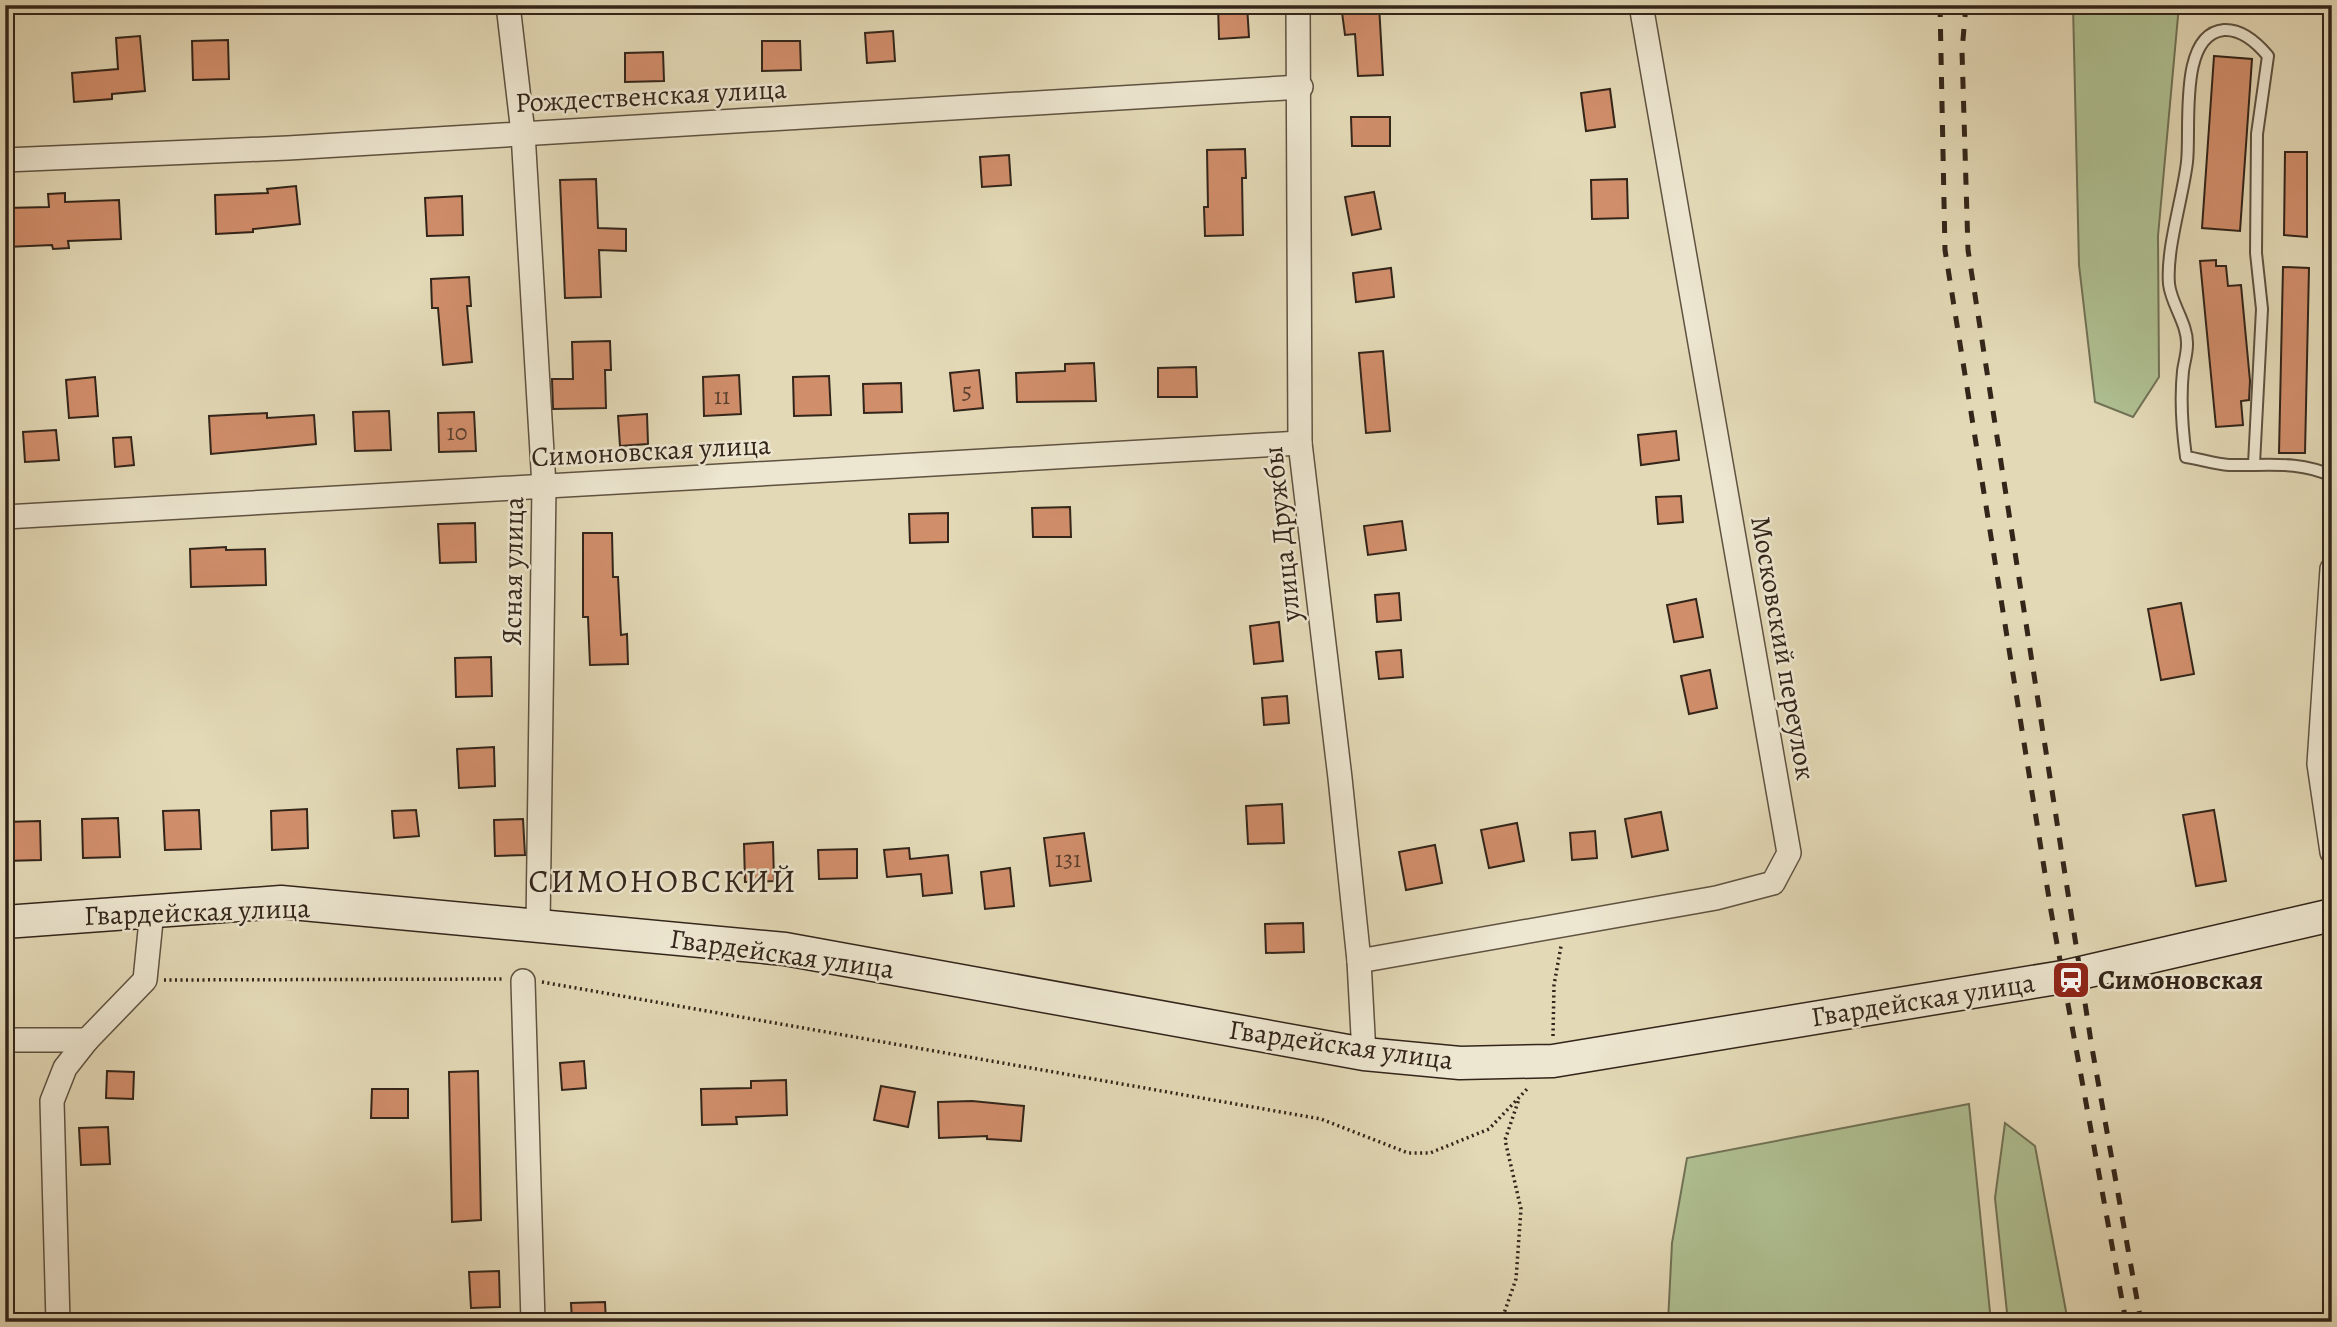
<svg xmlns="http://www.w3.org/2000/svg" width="2337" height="1327" viewBox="0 0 2337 1327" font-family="Alegreya,serif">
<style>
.green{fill:#afc092;stroke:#717256;stroke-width:2}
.building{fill:#d18e6b;stroke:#33251a;stroke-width:2}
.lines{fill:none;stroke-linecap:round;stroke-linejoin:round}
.lane-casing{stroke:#5f5241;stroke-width:14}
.street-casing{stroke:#5f5241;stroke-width:26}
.secondary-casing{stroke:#33251a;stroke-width:35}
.path{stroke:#33251a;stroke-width:3.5;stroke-dasharray:2 3.5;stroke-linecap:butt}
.lane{stroke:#ede6d0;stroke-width:10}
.street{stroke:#ede6d0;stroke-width:23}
.secondary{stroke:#ede6d0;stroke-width:32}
.rail{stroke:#33251a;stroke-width:5;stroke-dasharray:12 12;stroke-linecap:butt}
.labels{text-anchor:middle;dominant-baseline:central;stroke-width:5;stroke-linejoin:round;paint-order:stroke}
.number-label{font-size:24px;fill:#5a3f2e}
.street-label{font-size:28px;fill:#33251a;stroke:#ede6d0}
.poi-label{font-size:28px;font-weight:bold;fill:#33251a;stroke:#ede6d0;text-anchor:start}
.quarter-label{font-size:32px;letter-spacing:2px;fill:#33251a;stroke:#ede6d0}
</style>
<rect width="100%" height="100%" fill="#e3d9b6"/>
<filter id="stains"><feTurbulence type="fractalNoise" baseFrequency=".00286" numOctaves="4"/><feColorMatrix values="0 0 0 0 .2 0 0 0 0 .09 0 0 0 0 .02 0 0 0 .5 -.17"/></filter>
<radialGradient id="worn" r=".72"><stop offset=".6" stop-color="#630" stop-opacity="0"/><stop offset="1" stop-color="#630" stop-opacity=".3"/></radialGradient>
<g class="green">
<polygon points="2073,5 2179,5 2158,236 2159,377 2133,417 2095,402 2079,265"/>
<polygon points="1969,1104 1991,1322 1668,1322 1672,1243 1687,1158"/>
<polygon points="2005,1123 2035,1146 2068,1322 2008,1322 1995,1198"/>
</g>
<g class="building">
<polygon points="1218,5 1247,5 1249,37 1219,39"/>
<polygon points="1341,5 1379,5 1383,75 1358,76 1355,34 1345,35"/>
<polygon points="893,31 895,61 867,63 865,33"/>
<polygon points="140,36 145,91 112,94 112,99 74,102 72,73 118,69 116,38"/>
<polygon points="228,40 229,79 193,80 192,41"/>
<polygon points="762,41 800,41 801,70 762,71"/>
<polygon points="663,52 664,81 625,82 625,53"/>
<polygon points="2214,56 2252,59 2240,231 2202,228"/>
<polygon points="1610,89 1615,127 1586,131 1581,93"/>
<polygon points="1351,117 1390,117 1390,146 1352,146"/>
<polygon points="1245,149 1246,178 1242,178 1243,235 1205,236 1204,207 1208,207 1207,150"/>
<polygon points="2285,152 2307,152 2307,237 2284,235"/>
<polygon points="1009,155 1011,185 982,187 980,157"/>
<polygon points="596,179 598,228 626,229 626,251 599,250 601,297 565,298 560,180"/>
<polygon points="1627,179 1628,218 1592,219 1591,180"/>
<polygon points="296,186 300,224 253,229 253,232 216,234 215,195 268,193 267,189"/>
<polygon points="1374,192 1381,229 1352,235 1345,197"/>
<polygon points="65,193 65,202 119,200 121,239 68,241 69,248 53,249 52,245 7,247 6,208 49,207 48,194"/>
<polygon points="462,196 463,235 427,236 425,198"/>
<polygon points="2216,260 2216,266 2226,266 2228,286 2241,285 2250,381 2249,400 2241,401 2243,425 2216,427 2200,261"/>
<polygon points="2283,267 2309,268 2305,453 2279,453"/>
<polygon points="1391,268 1394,297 1356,302 1353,273"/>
<polygon points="469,277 471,306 467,306 472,362 443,365 438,308 432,308 431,279"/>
<polygon points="610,341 611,370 605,370 606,408 553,409 552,379 573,379 572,342"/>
<polygon points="1383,351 1390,431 1366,433 1359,353"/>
<polygon points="1094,363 1096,401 1017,402 1016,373 1065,371 1065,364"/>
<polygon points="1196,367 1197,397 1158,397 1158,368"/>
<polygon points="979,370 983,408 954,411 950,373"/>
<polygon points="739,375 741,414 704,416 703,377"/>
<polygon points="829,376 831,415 794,416 793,377"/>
<polygon points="95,377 98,416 69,418 66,380"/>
<polygon points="901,383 902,412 864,413 863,384"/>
<polygon points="389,411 391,450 355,451 353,412"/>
<polygon points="474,412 476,451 439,452 438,413"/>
<polygon points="267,413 267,418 314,415 316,444 211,454 209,416"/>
<polygon points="647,414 648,444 620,446 618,416"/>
<polygon points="56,430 59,460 25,462 23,432"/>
<polygon points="1676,431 1679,460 1641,465 1638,435"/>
<polygon points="131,437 134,465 115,467 113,438"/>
<polygon points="1681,496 1683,522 1658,524 1656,497"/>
<polygon points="1070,507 1071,537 1033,537 1032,508"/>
<polygon points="948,513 948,542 910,543 909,514"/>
<polygon points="1402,521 1406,550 1368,555 1364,526"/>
<polygon points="475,523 476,562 440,563 438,524"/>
<polygon points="583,533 612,533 613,577 618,577 621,635 627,634 628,664 590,665 588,617 583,617"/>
<polygon points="226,547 226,550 265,549 266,585 191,587 190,549"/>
<polygon points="1399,593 1401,620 1377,622 1375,595"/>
<polygon points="1696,599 1703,637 1674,642 1667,605"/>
<polygon points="2181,603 2194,674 2161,680 2148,609"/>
<polygon points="1279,622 1283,661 1254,664 1250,626"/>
<polygon points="1401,650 1403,677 1379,679 1376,652"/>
<polygon points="491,657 492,696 456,697 455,658"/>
<polygon points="1710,670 1717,708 1689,714 1681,676"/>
<polygon points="1287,696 1289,723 1264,725 1262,698"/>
<polygon points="494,747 495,786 459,788 457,749"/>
<polygon points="1282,804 1284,843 1248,844 1246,806"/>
<polygon points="307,809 308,848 272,850 271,811"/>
<polygon points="199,810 201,849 165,850 163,811"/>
<polygon points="416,810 419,836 394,838 392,811"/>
<polygon points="2214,810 2226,881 2196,886 2183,815"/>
<polygon points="1661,812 1668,850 1632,857 1625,819"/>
<polygon points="118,818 120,857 83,858 82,819"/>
<polygon points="523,819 525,855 495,856 494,820"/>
<polygon points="40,821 41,860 5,861 5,822"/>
<polygon points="1517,823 1524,861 1489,868 1481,830"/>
<polygon points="1595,831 1597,858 1572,860 1570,833"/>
<polygon points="1084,833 1091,881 1050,886 1044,838"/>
<polygon points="773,842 774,881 745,882 744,844"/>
<polygon points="1435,845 1442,883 1406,890 1399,852"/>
<polygon points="909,848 910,859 948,855 952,893 923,896 921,874 887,877 884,850"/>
<polygon points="857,849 857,878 819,879 818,850"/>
<polygon points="1010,868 1014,906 985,909 981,872"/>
<polygon points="1303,923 1304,952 1266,953 1265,924"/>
<polygon points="584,1061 586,1088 562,1090 560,1063"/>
<polygon points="107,1071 134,1072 133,1099 106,1098"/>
<polygon points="478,1071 481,1220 452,1222 449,1072"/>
<polygon points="786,1080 787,1115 736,1117 737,1124 702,1125 701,1089 751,1088 751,1081"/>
<polygon points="881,1086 915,1092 908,1127 874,1120"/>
<polygon points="372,1089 408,1089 408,1118 371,1118"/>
<polygon points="972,1101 1024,1106 1021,1141 987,1139 987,1136 939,1138 938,1102"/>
<polygon points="108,1127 110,1164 81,1165 79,1128"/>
<polygon points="499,1271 500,1307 471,1308 469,1272"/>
<polygon points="605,1302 606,1322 572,1322 571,1303"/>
</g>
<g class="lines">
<defs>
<path id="lane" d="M 2254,464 L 2262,309 L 2256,253 L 2257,134 L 2268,56 C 2258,44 2242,29 2224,30 C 2178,34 2191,128 2187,162 C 2183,197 2166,249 2169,284 C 2171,304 2188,324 2187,345 C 2187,354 2184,363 2183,371 C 2180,400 2182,428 2186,457 C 2200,459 2215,464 2229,465 C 2266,466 2298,460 2332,476"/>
<g id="street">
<polyline points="508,5 523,133 544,486 538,926"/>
<polyline points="1298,5 1300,443 1340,778 1359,961 1364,1054"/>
<polyline points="5,160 288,148 1301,87"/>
<polyline points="5,517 1300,443"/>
<polyline points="2332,569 2319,764 2332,852"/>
<polyline points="1359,961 1716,898 1773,883 1789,853 1641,5"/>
<polyline points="523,981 533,1322"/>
<polyline points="5,1040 87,1040"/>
<polyline points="58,1322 52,1101 65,1068 87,1040 145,980 152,911"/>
</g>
<polyline id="secondary" points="5,922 281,902 785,949 1364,1054 1460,1063 1553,1061 2063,977 2332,915"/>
</defs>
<use href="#lane" class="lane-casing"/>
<use href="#street" class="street-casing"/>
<use href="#secondary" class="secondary-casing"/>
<g class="path">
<polyline points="164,980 503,979"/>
<polyline points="542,982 1321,1119 1408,1153 1430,1153 1489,1129 1529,1087"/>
<polyline points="1553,1036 1554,985 1561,946"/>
<polyline points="1501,1322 1516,1279 1521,1209 1505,1140 1519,1099"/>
</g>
<use href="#lane" class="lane"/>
<use href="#street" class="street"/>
<use href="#secondary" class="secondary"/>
<g class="rail">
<polyline points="1940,5 1945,250 2051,911 2126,1322"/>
<polyline points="1966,5 1962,51 1968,250 2092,1048 2141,1322"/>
</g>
</g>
<defs>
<symbol id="station-square" viewBox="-11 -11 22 22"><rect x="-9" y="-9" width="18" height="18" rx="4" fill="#8f2418" stroke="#ede6d0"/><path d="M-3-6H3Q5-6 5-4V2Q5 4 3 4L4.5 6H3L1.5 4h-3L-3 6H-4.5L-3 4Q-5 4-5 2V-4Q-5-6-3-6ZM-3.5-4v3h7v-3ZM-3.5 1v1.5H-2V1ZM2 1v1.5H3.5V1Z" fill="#fff"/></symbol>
</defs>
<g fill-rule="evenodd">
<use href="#station-square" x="2049" y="958" width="44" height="44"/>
</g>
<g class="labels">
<g class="number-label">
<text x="967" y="391">5</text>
<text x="722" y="396">11</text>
<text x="457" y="432">10</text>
<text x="1068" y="859">131</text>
</g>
<g class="street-label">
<text transform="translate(651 96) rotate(-3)">Рождественская улица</text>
<text transform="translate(651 451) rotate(-3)">Симоновская улица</text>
<text transform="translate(1282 534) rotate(-96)">улица Дружбы</text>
<text transform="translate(513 571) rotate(-89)">Ясная улица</text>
<text transform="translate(1783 648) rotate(80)">Московский переулок</text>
<text transform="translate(197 912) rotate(-2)">Гвардейская улица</text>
<text transform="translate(782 954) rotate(8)">Гвардейская улица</text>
<text transform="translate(1923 1000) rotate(-9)">Гвардейская улица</text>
<text transform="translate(1341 1045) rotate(8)">Гвардейская улица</text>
</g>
<g class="poi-label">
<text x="2098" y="980">Симоновская</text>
</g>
<g class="quarter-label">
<text x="663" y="881">СИМОНОВСКИЙ</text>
</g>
</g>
<rect width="2337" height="1327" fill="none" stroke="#e3d9b6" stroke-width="28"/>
<rect x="7" y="7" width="2323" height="1313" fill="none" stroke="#33251a" stroke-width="3.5"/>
<rect x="14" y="14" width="2309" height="1299" fill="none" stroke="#33251a" stroke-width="2"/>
<rect width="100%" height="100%" filter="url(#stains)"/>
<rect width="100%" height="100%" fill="url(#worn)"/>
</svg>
